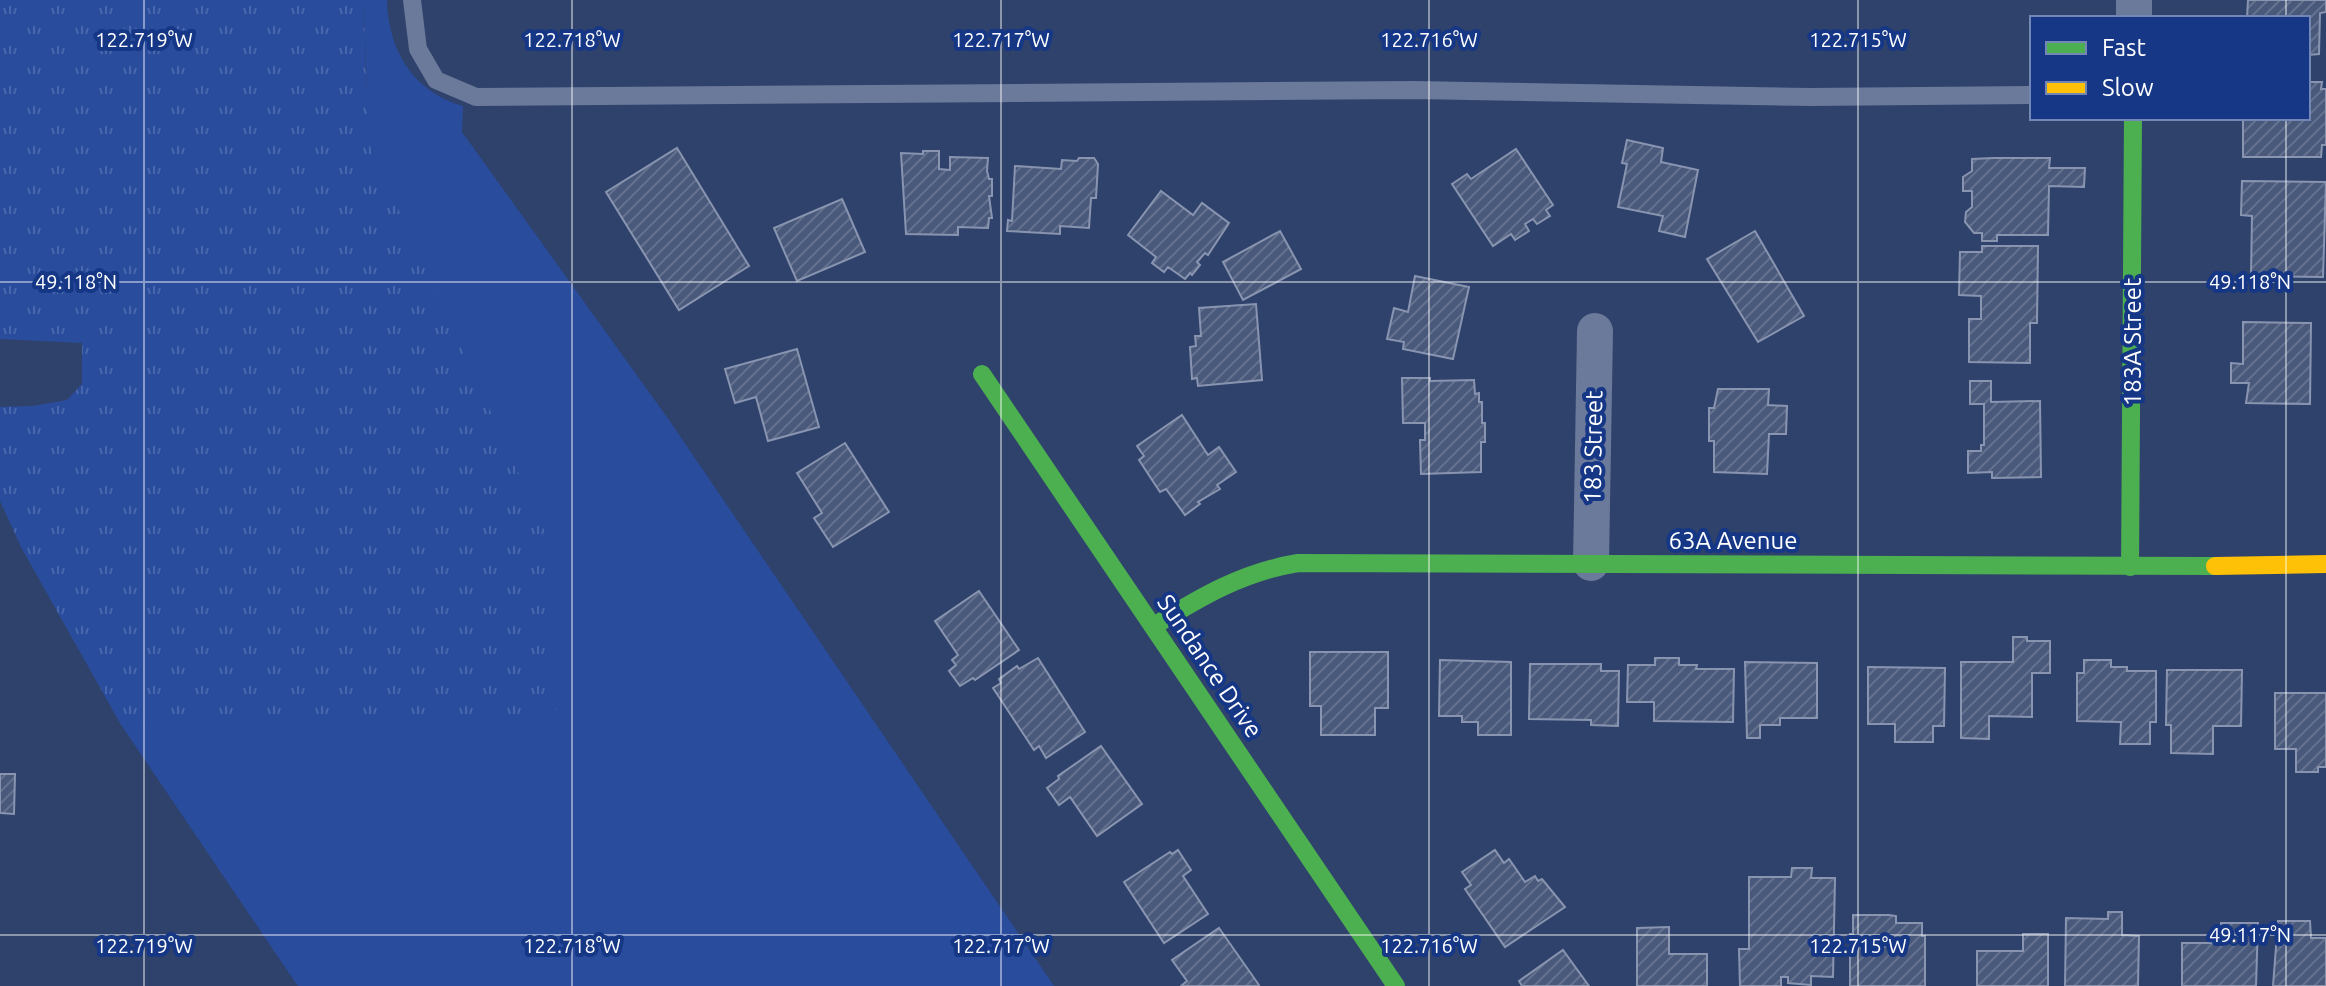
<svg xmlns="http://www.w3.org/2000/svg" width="2326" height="986" viewBox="0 0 2326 986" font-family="Ubuntu,sans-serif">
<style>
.grass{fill:url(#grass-tufts)}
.park{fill:#294c9d}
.building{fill:url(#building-hatch);stroke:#8995b0;stroke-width:2}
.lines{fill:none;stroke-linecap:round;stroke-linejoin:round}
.lane{stroke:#6b799a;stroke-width:18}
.street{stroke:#6b799a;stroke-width:36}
.fast{stroke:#4caf50;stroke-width:18}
.slow{stroke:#ffc107;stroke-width:18}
.ticks{fill:none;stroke:#fff;stroke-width:2;stroke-opacity:0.45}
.labels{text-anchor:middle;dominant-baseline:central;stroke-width:8;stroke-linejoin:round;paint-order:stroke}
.street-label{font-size:24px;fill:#fff;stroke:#153786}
.ticks-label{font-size:20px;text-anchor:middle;fill:#fff;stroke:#153786;stroke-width:8;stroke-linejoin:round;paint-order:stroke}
</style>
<defs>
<pattern id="grass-tufts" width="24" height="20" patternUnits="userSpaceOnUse" patternTransform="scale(2)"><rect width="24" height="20" fill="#294c9d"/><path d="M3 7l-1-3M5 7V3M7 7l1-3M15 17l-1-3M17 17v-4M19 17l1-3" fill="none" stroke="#4967ac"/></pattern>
<pattern id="building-hatch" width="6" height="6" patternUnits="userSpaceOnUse" patternTransform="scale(2)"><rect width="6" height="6" fill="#49597b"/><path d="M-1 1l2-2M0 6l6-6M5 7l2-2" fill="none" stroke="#64728f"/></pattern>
</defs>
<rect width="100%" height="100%" fill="#2f426c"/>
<polygon class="grass" points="0,0 364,0 366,88 684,657 298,986 120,723 22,549 0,501 0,407 33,406 67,400 82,384 82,343 0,339"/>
<path class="park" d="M 364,0 L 387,0 C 388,50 413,92 463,106 L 462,132 L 669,420 L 1054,986 L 298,986 L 120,723 L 556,725 L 553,549 L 368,142 Z"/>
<g class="building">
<polygon points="2248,0 2326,0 2326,12 2320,13 2319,54 2308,55 2308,18 2247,18"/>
<polygon points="2308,82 2322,82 2321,89 2326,89 2326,145 2322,145 2321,157 2243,157 2243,118 2308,118"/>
<polygon points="1627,140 1663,148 1661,162 1698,170 1685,237 1659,231 1663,216 1618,207 1627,164 1622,163"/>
<polygon points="677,148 749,266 679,310 606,192"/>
<polygon points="1516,149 1553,205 1546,210 1550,216 1537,224 1533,219 1525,224 1529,231 1515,240 1511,234 1493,246 1452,184 1467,174 1471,179"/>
<polygon points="923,151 939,151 939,169 950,170 950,157 988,158 987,171 989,179 992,179 992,196 989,196 992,218 989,218 988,228 958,227 958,235 906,234 901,153 923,154"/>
<polygon points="1079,158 1094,158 1098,164 1096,198 1091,198 1089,228 1060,226 1060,234 1007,231 1008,220 1012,221 1015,166 1061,169 1062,160 1077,161"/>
<polygon points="1994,158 2050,158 2049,168 2085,168 2084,187 2049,186 2048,235 1997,235 1997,241 1982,241 1982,233 1974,233 1965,222 1966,212 1972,207 1972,191 1963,191 1963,177 1972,171 1972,159"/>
<polygon points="2242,181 2326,182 2323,277 2251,276 2252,216 2241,215"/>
<polygon points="1161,191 1193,215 1202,203 1229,223 1208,255 1205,253 1197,262 1200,265 1192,275 1190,273 1185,279 1168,267 1164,272 1152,263 1156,257 1128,235"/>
<polygon points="842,199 865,252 797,281 774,228"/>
<polygon points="1280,231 1301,269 1243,300 1223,262"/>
<polygon points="1755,231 1804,316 1758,342 1707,259"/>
<polygon points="1982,246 2038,246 2037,323 2030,323 2030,363 1969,362 1969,319 1981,319 1981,296 1959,295 1960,252 1982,252"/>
<polygon points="1415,276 1469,287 1453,359 1403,349 1404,342 1387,339 1394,308 1408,312"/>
<polygon points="1256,304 1262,380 1198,386 1197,378 1192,379 1190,347 1196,346 1195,336 1201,336 1199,308"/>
<polygon points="2243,322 2311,323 2310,404 2246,403 2249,383 2231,383 2231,363 2243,364"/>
<polygon points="797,349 819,427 768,441 756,397 735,403 725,369"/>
<polygon points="1402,378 1430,378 1430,381 1474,380 1475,394 1479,393 1479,402 1482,402 1482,423 1485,423 1485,442 1481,442 1481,472 1421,474 1420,440 1425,440 1425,423 1403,423"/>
<polygon points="1970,381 1991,381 1991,402 2040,401 2041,477 1992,478 1992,472 1968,473 1968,451 1981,451 1981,445 1984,445 1984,404 1970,404"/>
<polygon points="1718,389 1769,389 1768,405 1787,406 1786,434 1769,434 1767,474 1714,472 1714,441 1709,441 1709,408 1714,408"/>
<polygon points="1182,415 1208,455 1219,447 1236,472 1217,485 1220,489 1198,502 1200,504 1185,515 1166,489 1160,492 1139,460 1144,456 1137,446"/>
<polygon points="845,443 889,512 833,547 814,518 822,513 797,473"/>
<polygon points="979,591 1019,650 975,680 973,678 960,686 949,671 956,665 952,660 958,655 935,621"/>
<polygon points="2013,637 2027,637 2027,641 2050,641 2050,673 2032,673 2032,717 1989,716 1989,739 1961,738 1961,662 2013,662"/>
<polygon points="1310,652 1388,652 1388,708 1375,708 1375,735 1321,735 1321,706 1310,706"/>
<polygon points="1038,658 1085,732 1046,758 1039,746 1034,750 993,688 1001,683 999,679 1017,666 1019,669"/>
<polygon points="1655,658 1679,658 1679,665 1697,665 1696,669 1734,669 1733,722 1654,721 1654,702 1627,702 1628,665 1655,665"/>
<polygon points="1440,660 1511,662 1511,735 1478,735 1478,722 1462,722 1462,716 1439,716"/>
<polygon points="2084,660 2111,660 2111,667 2127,667 2127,671 2156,671 2156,722 2150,722 2150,744 2120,744 2121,722 2077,721 2077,673 2084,673"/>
<polygon points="1745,662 1817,663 1817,718 1780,718 1780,725 1760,725 1760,738 1747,738"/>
<polygon points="1530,664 1601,664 1601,671 1619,671 1618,726 1591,725 1591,720 1529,719"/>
<polygon points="1868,667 1945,668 1944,726 1933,726 1933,742 1895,742 1895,724 1868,724"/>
<polygon points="2167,670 2242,670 2241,726 2213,726 2213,754 2171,753 2171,725 2166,725"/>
<polygon points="2275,693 2326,693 2326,767 2318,767 2318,772 2296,772 2296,749 2275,749"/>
<polygon points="1101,746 1142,804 1097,836 1070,797 1059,805 1047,788 1059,779 1058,776"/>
<polygon points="0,774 15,774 14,814 0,813"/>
<polygon points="1178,850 1191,870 1183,876 1208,914 1164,943 1124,882 1170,852 1172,854"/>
<polygon points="1495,850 1504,863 1509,859 1525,882 1535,876 1538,881 1542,879 1565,907 1505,947 1465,889 1471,885 1462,872"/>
<polygon points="1792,868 1812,868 1811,878 1835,878 1833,977 1811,976 1811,985 1788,983 1788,977 1781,977 1781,986 1740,986 1739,949 1749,949 1749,877 1791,877"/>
<polygon points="2108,912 2122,912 2122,935 2139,936 2138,986 2065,986 2066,918 2108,919"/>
<polygon points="1853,915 1889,915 1896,916 1896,923 1922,923 1922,936 1925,936 1925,986 1850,986 1850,934 1853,934"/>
<polygon points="2278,921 2310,921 2311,938 2326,938 2326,986 2273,986"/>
<polygon points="2221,923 2258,923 2256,986 2182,986 2182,943 2221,943"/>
<polygon points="1669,927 1669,954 1707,954 1707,986 1637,986 1637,928"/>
<polygon points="1219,928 1259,985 1257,986 1181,986 1187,981 1172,960"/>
<polygon points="2023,934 2048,934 2048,986 1977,986 1977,951 2023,951"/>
<polygon points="1563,950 1589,986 1522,986 1519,981"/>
</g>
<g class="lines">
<polyline class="lane" points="412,0 418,49 436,80 476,97 1414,90 1810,97 2032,95"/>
<g class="street">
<polyline points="2134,18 2134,0"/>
<polyline points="1591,563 1595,331"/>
</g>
<g class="fast">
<polyline points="982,374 1396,986"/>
<polyline points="2130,567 2133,118"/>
<path d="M 1154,626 C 1200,597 1243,572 1298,563 L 2215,566"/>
</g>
<polyline class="slow" points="2215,566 2326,564"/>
</g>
<path class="ticks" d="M 144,0 L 144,986M 572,0 L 572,986M 1001,0 L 1001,986M 1429,0 L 1429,986M 1858,0 L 1858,986M 2286,0 L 2286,18M 2286,118 L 2286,986M 0,282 L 2326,282M 0,935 L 2326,935"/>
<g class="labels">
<g class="street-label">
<text transform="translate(2132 342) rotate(-90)">183A Street</text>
<text transform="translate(1593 447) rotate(-89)">183 Street</text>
<text x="1733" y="540">63A Avenue</text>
<text transform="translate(1210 666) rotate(56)">Sundance Drive</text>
</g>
</g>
<g class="ticks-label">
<text x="144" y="47">122.719°W</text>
<text x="572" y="47">122.718°W</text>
<text x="1001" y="47">122.717°W</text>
<text x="1429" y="47">122.716°W</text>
<text x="1858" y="47">122.715°W</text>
<text x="76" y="289">49.118°N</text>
<text x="2250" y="289">49.118°N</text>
<text x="2250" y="942">49.117°N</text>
<text x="144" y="953">122.719°W</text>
<text x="572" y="953">122.718°W</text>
<text x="1001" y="953">122.717°W</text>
<text x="1429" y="953">122.716°W</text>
<text x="1858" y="953">122.715°W</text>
</g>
<rect x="2030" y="16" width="280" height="104" fill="#153786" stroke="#7387b6" stroke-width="2"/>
<rect x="2046" y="42" width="40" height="12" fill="#4caf50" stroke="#7387b6" stroke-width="2"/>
<text x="2102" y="56" font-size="24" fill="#ffffff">Fast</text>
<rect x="2046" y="82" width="40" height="12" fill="#ffc107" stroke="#7387b6" stroke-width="2"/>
<text x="2102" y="96" font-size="24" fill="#ffffff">Slow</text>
</svg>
